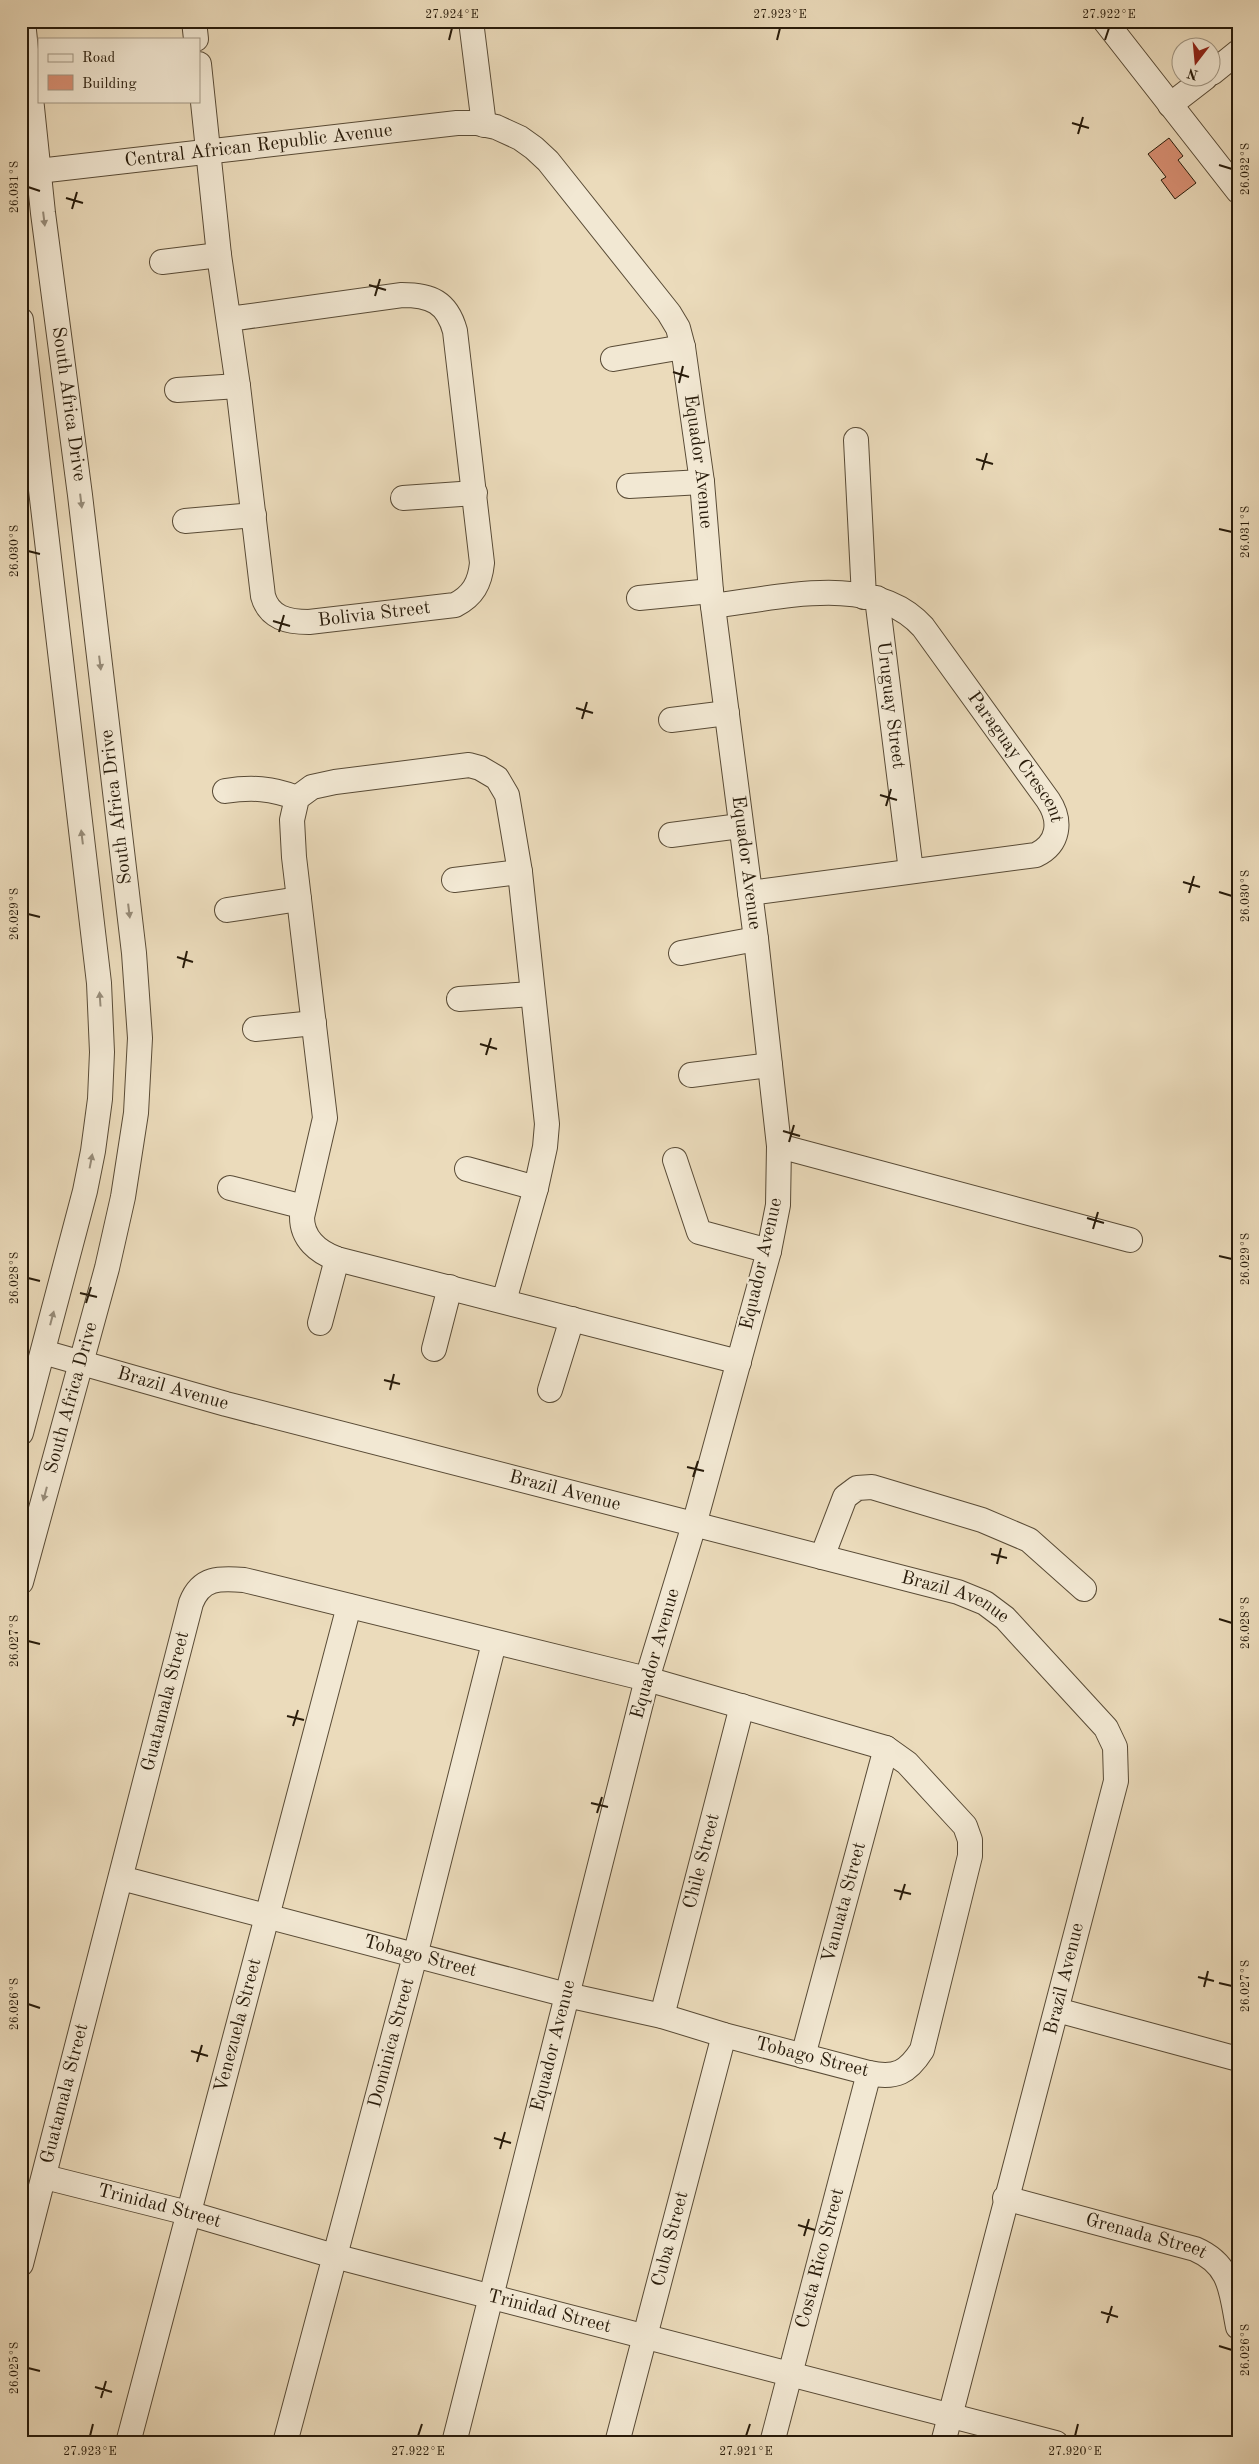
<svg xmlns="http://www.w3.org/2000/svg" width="1259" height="2464" viewBox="0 0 1259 2464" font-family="'Old Standard TT',serif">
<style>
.building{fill:#d99074;stroke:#281b0a}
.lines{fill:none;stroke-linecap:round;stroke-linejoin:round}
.minor-casing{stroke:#594b36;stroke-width:26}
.minor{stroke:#f2e8d3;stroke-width:24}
.oneway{fill:#978c79}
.ticks{fill:none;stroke:#281b0a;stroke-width:2}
.labels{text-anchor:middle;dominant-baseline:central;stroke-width:4.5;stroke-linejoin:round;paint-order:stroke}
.street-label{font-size:19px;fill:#281b0a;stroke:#f2e8d3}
.neatline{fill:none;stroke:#281b0a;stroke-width:2}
.ticks-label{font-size:12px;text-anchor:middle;fill:#281b0a}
</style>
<rect width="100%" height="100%" fill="#ebdbbb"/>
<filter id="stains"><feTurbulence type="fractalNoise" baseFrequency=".004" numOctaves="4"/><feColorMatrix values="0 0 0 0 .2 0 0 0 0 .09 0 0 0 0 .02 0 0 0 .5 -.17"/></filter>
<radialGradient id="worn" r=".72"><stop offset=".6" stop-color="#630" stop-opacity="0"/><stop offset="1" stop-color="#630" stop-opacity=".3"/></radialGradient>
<polygon class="building" points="1169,138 1183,156 1178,160 1196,183 1175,199 1161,180 1166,177 1148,154"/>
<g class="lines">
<defs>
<g id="minor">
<polyline points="194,21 196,39"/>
<polyline points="471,21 484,125"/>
<polyline points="1105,21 1238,191"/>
<path id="s1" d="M 199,64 L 219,255 L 238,386 L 263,596 C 269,618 288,622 309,622 L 455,605 C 473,596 480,583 482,563 L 455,331 C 447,302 431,295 402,295 L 229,319"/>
<polyline points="1212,73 1238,52"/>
<polyline points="1170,105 1205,78"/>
<path id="s2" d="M 21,173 L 457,123 L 477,123 L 496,127 L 520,138 L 534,148 L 548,161 L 669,313 L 678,328 L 683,347 L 702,482 L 711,591 L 756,939 L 779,1146 L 778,1205 L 769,1251 L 694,1525 L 647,1679 L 454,2443"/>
<polyline points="162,262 219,255"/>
<polyline points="21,320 99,983 102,1052 100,1099 93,1151 85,1191 21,1433"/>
<polyline points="613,359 683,347"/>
<polyline points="177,390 238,386"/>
<polyline points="856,440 864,597"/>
<polyline points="629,486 702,482"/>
<polyline points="403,498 475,493"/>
<polyline points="185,521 254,515"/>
<polyline points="639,598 711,591"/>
<path id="s3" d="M 877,598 L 911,871"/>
<path id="s4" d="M 713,606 C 778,598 874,572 923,627 L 1048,800 C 1062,821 1059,844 1036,855 L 750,893"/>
<polyline points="671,720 727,713"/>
<path d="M 225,791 C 251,787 272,788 297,798"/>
<polyline points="671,835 740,826"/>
<polyline points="454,880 520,872"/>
<polyline points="227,910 299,899"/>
<polyline points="681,953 756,939"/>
<polyline points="459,999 532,994"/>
<polyline points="255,1029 314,1023"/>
<polyline points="691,1075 770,1065"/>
<polyline points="779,1146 1130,1240"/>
<polyline points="675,1160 699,1232 769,1251"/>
<polyline points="467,1169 536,1188"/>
<polyline points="230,1188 304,1207"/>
<path d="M 504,1301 L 536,1188 L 545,1147 L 547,1124 L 520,872 L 507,795 L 497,778 L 480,768 L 469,765 L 335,782 L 312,787 L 297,798 L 292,820 L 294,857 L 325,1118 L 302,1217 C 302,1239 318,1252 337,1259 L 739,1362"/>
<polyline points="320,1323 337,1259"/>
<polyline points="434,1349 450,1287"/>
<path id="s5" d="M 43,1352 L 226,1404 L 958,1592 L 985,1603 L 1005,1618 L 1106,1728 L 1115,1747 L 1116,1781 L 943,2443"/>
<polyline points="550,1390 572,1319"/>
<polyline points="822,1557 845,1497 857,1488 872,1487 982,1520 1029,1540 1084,1589"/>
<path id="s6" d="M 21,1582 L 107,1268 L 123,1197 L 136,1113 L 140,1038 L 134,953 L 80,495 L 43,213 L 23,21"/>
<polyline points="1057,2010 1238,2059"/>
<path id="s7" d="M 662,2016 L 742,1706"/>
<path id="s8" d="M 803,2056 L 886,1748"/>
<path id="s9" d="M 45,2177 L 188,2213 L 334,2256 L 1056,2443"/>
<path id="s10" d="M 1005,2198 L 1195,2249 C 1232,2265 1231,2292 1238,2327"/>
<path id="s11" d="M 21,2264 L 191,1603 C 201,1577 220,1578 244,1580 L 647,1679 L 886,1748 L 907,1763 L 965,1826 L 970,1840 L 970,1856 L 922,2050 C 908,2072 896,2079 869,2073 L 724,2035 L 662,2016 L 567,1995 L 121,1878"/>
<path id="s12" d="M 128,2443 L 349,1606"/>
<path id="s13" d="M 285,2443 L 415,1956 L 494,1643"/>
<path id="s14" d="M 617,2443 L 724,2035"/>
<path id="s15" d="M 772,2443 L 869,2073"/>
</g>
</defs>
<use href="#minor" class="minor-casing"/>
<use href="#minor" class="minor"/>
</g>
<defs><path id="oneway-solid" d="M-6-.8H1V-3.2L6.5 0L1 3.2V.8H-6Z" transform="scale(1.25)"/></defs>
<g class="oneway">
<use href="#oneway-solid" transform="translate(44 219) rotate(83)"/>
<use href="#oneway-solid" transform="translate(81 501) rotate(83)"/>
<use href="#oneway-solid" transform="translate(100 663) rotate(83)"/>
<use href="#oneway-solid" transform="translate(82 837) rotate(-97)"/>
<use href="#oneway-solid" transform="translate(129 911) rotate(83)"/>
<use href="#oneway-solid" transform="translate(100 999) rotate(-94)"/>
<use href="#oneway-solid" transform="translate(91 1161) rotate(-79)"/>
<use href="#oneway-solid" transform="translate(52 1318) rotate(-75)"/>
<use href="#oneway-solid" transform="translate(45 1494) rotate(105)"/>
</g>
<path class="ticks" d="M 449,40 L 452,28M 777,40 L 780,28M 1105,40 L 1109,28M 1072,123 L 1089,128M 1078,134 L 1083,117M 1219,165 L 1232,169M 28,187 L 40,191M 66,198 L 83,203M 72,209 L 77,192M 369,285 L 386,290M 375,296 L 380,279M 673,372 L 689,377M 679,383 L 683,366M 976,459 L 993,464M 982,470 L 987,453M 1219,529 L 1232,532M 28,551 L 40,554M 273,621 L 290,626M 279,632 L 284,615M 576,708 L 593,713M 582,719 L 587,702M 880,795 L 897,800M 886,806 L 891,789M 1183,882 L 1200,887M 1219,892 L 1232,896M 1189,893 L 1194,876M 28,914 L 40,917M 177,957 L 193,962M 183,968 L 187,951M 480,1044 L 497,1049M 486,1055 L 491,1038M 783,1131 L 800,1136M 789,1142 L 794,1125M 1087,1218 L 1104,1223M 1093,1229 L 1098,1212M 1219,1256 L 1232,1259M 28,1278 L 40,1281M 80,1293 L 97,1297M 86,1303 L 91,1287M 384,1380 L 400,1384M 390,1390 L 394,1374M 687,1467 L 704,1471M 693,1477 L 698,1461M 991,1554 L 1007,1558M 997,1564 L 1001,1548M 1219,1619 L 1232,1623M 28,1641 L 40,1644M 287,1716 L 304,1720M 293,1726 L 298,1710M 591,1803 L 608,1807M 597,1813 L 602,1797M 894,1890 L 911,1894M 900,1900 L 905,1884M 1198,1977 L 1214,1981M 1219,1983 L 1232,1986M 1204,1987 L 1208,1971M 28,2004 L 40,2008M 191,2051 L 208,2056M 197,2062 L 202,2045M 494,2138 L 511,2143M 500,2149 L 505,2132M 798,2225 L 815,2230M 804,2236 L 809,2219M 1101,2312 L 1118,2317M 1107,2323 L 1112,2306M 1219,2346 L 1232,2350M 28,2368 L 40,2371M 95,2387 L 112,2392M 101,2398 L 106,2381M 90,2436 L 93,2424M 418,2436 L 422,2424M 746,2436 L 750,2424M 1075,2436 L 1078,2424"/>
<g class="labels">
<g class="street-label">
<text stroke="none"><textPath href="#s2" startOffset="239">Central African Republic Avenue</textPath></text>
<text transform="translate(68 404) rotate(82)">South Africa Drive</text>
<text stroke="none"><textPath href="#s2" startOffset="888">Equador Avenue</textPath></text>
<text stroke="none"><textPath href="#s1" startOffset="659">Bolivia Street</textPath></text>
<text stroke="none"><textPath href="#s3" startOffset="108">Uruguay Street</textPath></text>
<text stroke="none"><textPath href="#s4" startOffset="380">Paraguay Crescent</textPath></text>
<text transform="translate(117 807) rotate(-97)">South Africa Drive</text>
<text stroke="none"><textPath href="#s2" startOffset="1292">Equador Avenue</textPath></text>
<text transform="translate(762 1264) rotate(-77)">Equador Avenue</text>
<text stroke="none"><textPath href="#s5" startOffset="135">Brazil Avenue</textPath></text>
<text stroke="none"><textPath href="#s6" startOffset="191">South Africa Drive</textPath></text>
<text stroke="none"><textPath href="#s5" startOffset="540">Brazil Avenue</textPath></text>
<text stroke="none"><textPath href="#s5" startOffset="945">Brazil Avenue</textPath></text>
<text transform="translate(656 1654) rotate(-74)">Equador Avenue</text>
<text stroke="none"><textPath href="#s11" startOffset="581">Guatamala Street</textPath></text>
<text stroke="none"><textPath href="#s7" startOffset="160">Chile Street</textPath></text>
<text stroke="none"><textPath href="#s8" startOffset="159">Vanuata Street</textPath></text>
<text transform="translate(420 1957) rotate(15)">Tobago Street</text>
<text transform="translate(1065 1979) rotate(-76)">Brazil Avenue</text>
<text stroke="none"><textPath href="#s12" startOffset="432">Venezuela Street</textPath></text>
<text stroke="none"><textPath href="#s13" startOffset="414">Dominica Street</textPath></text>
<text transform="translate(554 2046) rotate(-76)">Equador Avenue</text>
<text transform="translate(812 2058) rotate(14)">Tobago Street</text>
<text stroke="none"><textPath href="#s11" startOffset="176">Guatamala Street</textPath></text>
<text stroke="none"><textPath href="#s9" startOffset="118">Trinidad Street</textPath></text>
<text stroke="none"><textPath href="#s10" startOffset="146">Grenada Street</textPath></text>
<text stroke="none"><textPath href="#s14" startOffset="211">Cuba Street</textPath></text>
<text stroke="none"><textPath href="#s15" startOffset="191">Costa Rico Street</textPath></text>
<text stroke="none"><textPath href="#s9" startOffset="522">Trinidad Street</textPath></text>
</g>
</g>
<rect width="1259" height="2464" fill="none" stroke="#ebdbbb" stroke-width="55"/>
<rect x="38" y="38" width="162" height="65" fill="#f2e8d3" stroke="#a19683"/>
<rect x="48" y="54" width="25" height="8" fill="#f2e8d3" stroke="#a19683"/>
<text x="82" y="62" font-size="15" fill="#281b0a">Road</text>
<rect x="48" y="75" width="25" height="15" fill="#d99074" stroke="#a19683"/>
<text x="82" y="88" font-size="15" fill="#281b0a">Building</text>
<g transform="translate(1196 62) rotate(196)"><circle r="24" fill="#f2e8d3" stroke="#a19683"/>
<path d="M0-4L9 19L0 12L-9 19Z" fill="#8f2418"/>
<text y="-8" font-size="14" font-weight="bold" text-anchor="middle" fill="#281b0a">N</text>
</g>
<rect x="28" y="28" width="1204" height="2408" class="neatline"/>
<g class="ticks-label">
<text x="452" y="18">27.924°E</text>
<text x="780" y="18">27.923°E</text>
<text x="1109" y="18">27.922°E</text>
<text transform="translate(1245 169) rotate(-90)" y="4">26.032°S</text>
<text transform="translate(14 187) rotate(-90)" y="4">26.031°S</text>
<text transform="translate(1245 532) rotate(-90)" y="4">26.031°S</text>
<text transform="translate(14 551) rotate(-90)" y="4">26.030°S</text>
<text transform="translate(1245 896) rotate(-90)" y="4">26.030°S</text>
<text transform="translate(14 914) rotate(-90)" y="4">26.029°S</text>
<text transform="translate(1245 1259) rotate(-90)" y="4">26.029°S</text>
<text transform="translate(14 1278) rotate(-90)" y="4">26.028°S</text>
<text transform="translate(1245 1623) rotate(-90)" y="4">26.028°S</text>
<text transform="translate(14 1641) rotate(-90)" y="4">26.027°S</text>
<text transform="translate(1245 1986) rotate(-90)" y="4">26.027°S</text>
<text transform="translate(14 2004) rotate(-90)" y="4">26.026°S</text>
<text transform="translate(1245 2350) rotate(-90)" y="4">26.026°S</text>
<text transform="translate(14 2368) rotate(-90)" y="4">26.025°S</text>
<text x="90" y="2455">27.923°E</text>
<text x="418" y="2455">27.922°E</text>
<text x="746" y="2455">27.921°E</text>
<text x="1075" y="2455">27.920°E</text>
</g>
<rect width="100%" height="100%" filter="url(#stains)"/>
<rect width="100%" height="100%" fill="url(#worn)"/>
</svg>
